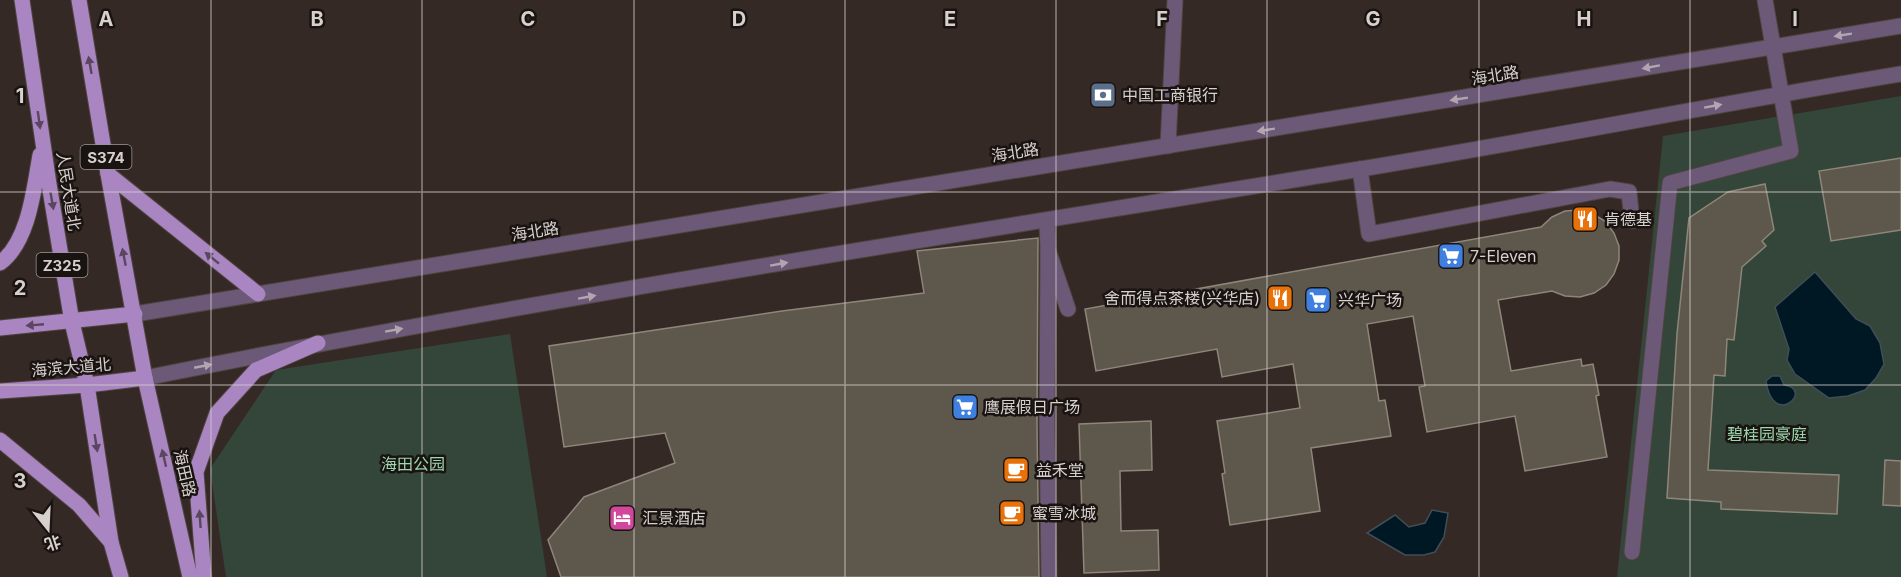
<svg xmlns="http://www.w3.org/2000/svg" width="1901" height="577" viewBox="0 0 1901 577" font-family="Inter,'Noto Sans SC',sans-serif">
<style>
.green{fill:#334639}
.water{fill:#001724;stroke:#404e57;stroke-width:1.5}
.building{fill:#5e574c;stroke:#8d867b;stroke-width:1.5}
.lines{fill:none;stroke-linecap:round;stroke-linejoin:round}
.minor-casing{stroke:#4f4440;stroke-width:17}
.tertiary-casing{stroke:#4f4440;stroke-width:17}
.primary-casing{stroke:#4f4440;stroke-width:17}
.minor{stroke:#6b5977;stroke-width:15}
.tertiary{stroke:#6b5977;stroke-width:15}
.primary{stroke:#a985c1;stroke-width:15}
.oneway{fill:#b1a6af}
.oneway2{fill:#5a4660}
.grid{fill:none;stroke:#d7d0cd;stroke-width:1.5;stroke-opacity:0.55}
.labels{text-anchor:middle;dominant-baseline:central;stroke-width:5;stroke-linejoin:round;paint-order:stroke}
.shield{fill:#191311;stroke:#9e9795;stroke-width:1.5}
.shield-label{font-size:15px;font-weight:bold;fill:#d7d0cd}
.street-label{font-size:16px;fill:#d7d0cd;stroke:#191311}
.poi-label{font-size:16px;fill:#d7d0cd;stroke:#191311;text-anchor:start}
.park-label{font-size:16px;fill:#9cd7ae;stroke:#191311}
.grid-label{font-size:20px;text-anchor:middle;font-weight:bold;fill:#d7d0cd;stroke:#191311;stroke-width:5;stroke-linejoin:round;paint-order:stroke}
</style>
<rect width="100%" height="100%" fill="#352925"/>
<g class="green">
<polygon points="1901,96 1901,577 1617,577 1663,136"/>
<polygon points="510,334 547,577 226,577 210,469 276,370"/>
</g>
<g class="water">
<polygon points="1815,272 1856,319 1870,326 1880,343 1884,364 1876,378 1865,390 1848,396 1829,398 1795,374 1787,360 1789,349 1775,307"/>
<path d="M 1772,376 L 1780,376 L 1784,385 C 1815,389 1773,430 1766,381 Z"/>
<polygon points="1432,510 1448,513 1444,537 1435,552 1424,555 1405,555 1367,533 1395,515 1409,527 1425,523"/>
</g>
<g class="building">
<polygon points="1901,158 1901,230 1831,241 1819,171"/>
<polygon points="1765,184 1774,230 1762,241 1766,246 1742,267 1734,340 1727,339 1725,376 1714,375 1708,470 1839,475 1837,514 1721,509 1721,502 1667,498 1677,334 1689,218 1728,192"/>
<polygon points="1579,210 1593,214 1605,221 1614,233 1619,246 1619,260 1614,274 1606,285 1594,293 1580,297 1565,296 1552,291 1498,300 1511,371 1581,359 1582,366 1593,364 1599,395 1596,396 1607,457 1525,471 1515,416 1427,432 1419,387 1425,386 1413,316 1367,324 1379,401 1385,400 1391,436 1311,448 1320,511 1230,525 1222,474 1225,473 1217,421 1300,408 1293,364 1222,377 1217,349 1096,371 1085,309 1541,227 1552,217 1565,211"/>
<polygon points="1038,238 1037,424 1039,577 561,577 548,540 584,497 675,463 665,433 564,447 549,346 782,311 924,293 917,251"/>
<polygon points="1151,421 1152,470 1120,471 1121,531 1158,530 1159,570 1084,573 1079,424"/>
<polygon points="1885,460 1901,461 1901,506 1883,505"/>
</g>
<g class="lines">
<defs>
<g id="minor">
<polyline points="1168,146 1175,0"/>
<polyline points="1360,169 1369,234 1610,189 1629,192 1632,221"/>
<polyline points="1047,220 1048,250 1068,309"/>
<polyline points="1048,250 1047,424 1049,577"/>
<polyline points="1632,552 1670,183 1791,151 1765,0"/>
</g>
<g id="tertiary">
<polyline points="135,314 1901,26"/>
<path d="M 145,378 C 546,297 951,236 1354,170 C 1537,140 1718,104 1901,74"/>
</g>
<g id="primary">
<polyline points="22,0 49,184 72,322 87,385 111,542 121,577"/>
<polyline points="79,0 108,174 145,378 190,577"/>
<polyline points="108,174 258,294"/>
<path d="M 0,263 C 29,242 34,188 40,155"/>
<polyline points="0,328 135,314"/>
<polyline points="0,391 87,385 145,378"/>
<polyline points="0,440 79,505 111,542"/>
<polyline points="204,577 196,472 217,413 256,370 318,343"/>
</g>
</defs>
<use href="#minor" class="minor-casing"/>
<use href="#tertiary" class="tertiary-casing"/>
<use href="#primary" class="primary-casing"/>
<use href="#minor" class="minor"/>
<use href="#tertiary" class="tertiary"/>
<use href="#primary" class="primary"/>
</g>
<defs><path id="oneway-solid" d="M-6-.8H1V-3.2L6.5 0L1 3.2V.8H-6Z" transform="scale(1.5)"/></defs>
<g class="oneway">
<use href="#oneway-solid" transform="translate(1843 35) rotate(171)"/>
<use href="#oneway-solid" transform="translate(1651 67) rotate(170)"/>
<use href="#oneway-solid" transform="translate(1459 99) rotate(171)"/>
<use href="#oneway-solid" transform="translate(1713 106) rotate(-10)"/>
<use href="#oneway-solid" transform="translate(1266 130) rotate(171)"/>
<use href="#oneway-solid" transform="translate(779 264) rotate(-10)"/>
<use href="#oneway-solid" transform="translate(587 297) rotate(-10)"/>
<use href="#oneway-solid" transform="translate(394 330) rotate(-10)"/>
<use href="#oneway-solid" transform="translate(203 366) rotate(-11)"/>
</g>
<g class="oneway2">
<use href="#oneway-solid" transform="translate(90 65) rotate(-100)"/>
<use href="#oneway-solid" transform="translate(39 120) rotate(82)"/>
<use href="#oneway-solid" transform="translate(52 201) rotate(80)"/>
<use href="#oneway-solid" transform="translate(124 257) rotate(-101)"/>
<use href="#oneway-solid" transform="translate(212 258) rotate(-141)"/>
<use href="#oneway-solid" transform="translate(35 325) rotate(175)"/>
<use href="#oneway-solid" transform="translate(96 443) rotate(81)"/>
<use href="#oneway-solid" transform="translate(164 458) rotate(-103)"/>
<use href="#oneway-solid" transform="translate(200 519) rotate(-94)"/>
</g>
<path class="grid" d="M 211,0 L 211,577M 422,0 L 422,577M 634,0 L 634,577M 845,0 L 845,577M 1056,0 L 1056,577M 1267,0 L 1267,577M 1479,0 L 1479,577M 1690,0 L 1690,577M 0,192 L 1901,192M 0,385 L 1901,385"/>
<defs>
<symbol id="bank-square" viewBox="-11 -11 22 22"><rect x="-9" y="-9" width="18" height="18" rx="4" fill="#5c6f8a" stroke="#191311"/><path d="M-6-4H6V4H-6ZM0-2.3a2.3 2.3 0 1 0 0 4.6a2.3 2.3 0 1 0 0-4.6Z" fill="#fff"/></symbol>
<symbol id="restaurant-square" viewBox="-11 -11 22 22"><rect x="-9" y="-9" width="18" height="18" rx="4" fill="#e8710a" stroke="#191311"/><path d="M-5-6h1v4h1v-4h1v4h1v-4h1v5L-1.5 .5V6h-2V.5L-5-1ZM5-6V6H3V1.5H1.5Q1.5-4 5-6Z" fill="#fff"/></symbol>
<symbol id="supermarket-square" viewBox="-11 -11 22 22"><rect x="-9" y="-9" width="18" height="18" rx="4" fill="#3f7fe0" stroke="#191311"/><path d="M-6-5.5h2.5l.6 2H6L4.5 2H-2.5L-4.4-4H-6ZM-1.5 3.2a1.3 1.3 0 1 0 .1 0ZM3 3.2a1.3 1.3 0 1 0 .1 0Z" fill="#fff"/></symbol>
<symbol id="cafe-square" viewBox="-11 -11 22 22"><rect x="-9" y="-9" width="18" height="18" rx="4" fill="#e8710a" stroke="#191311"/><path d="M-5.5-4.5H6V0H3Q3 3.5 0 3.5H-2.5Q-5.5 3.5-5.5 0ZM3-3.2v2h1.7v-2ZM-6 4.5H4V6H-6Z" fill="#fff"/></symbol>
<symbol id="hotel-square" viewBox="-11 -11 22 22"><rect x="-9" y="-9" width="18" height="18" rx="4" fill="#d1479c" stroke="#191311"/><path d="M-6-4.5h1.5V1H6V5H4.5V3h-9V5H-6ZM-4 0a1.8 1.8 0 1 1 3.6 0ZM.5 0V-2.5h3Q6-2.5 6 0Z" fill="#fff"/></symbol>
</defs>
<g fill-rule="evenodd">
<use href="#bank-square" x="1088" y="80" width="30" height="30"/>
<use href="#restaurant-square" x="1570" y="204" width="30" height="30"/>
<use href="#supermarket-square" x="1436" y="241" width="30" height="30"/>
<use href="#restaurant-square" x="1265" y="283" width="30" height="30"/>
<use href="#supermarket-square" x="1303" y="285" width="30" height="30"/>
<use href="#supermarket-square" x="950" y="392" width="30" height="30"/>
<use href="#cafe-square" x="1001" y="455" width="30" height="30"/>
<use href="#cafe-square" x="997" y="498" width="30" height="30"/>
<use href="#hotel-square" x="607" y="503" width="30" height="30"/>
</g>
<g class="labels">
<g class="shield">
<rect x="80.5" y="145" width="51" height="24" rx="4.5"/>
<rect x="36.5" y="253" width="51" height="24" rx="4.5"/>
</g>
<g class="shield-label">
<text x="106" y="157">S374</text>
<text x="62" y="265">Z325</text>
</g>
<g class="street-label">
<text transform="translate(1495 75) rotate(-9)">海北路</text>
<text transform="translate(1015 152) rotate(-9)">海北路</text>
<text transform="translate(69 191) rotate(81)">人民大道北</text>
<text transform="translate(535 231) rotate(-9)">海北路</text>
<text transform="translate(71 367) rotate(-5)">海滨大道北</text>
<text transform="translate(185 473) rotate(77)">海田路</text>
</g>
<g class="poi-label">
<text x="1122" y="95">中国工商银行</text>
<text x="1604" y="219">肯德基</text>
<text x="1470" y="256">7-Eleven</text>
<text x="1260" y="298" text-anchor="end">舍而得点茶楼(兴华店)</text>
<text x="1338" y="300">兴华广场</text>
<text x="984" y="407">鹰展假日广场</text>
<text x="1036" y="470">益禾堂</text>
<text x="1032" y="513">蜜雪冰城</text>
<text x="642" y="518">汇景酒店</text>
</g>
<g class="park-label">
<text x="1767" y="434">碧桂园豪庭</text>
<text x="413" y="464">海田公园</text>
</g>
</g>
<g class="grid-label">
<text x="106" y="26">A</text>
<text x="317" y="26">B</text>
<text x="528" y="26">C</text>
<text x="739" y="26">D</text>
<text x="950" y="26">E</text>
<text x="1162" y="26">F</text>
<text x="1373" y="26">G</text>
<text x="1584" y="26">H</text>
<text x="1795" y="26">I</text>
<text x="20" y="103">1</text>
<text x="20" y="295">2</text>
<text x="20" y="488">3</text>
</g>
<g transform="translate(48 529) rotate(162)" stroke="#191311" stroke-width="4.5" paint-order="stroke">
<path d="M0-4.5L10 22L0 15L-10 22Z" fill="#d7d0cd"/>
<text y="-9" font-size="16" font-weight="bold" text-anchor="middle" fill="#d7d0cd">北</text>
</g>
</svg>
